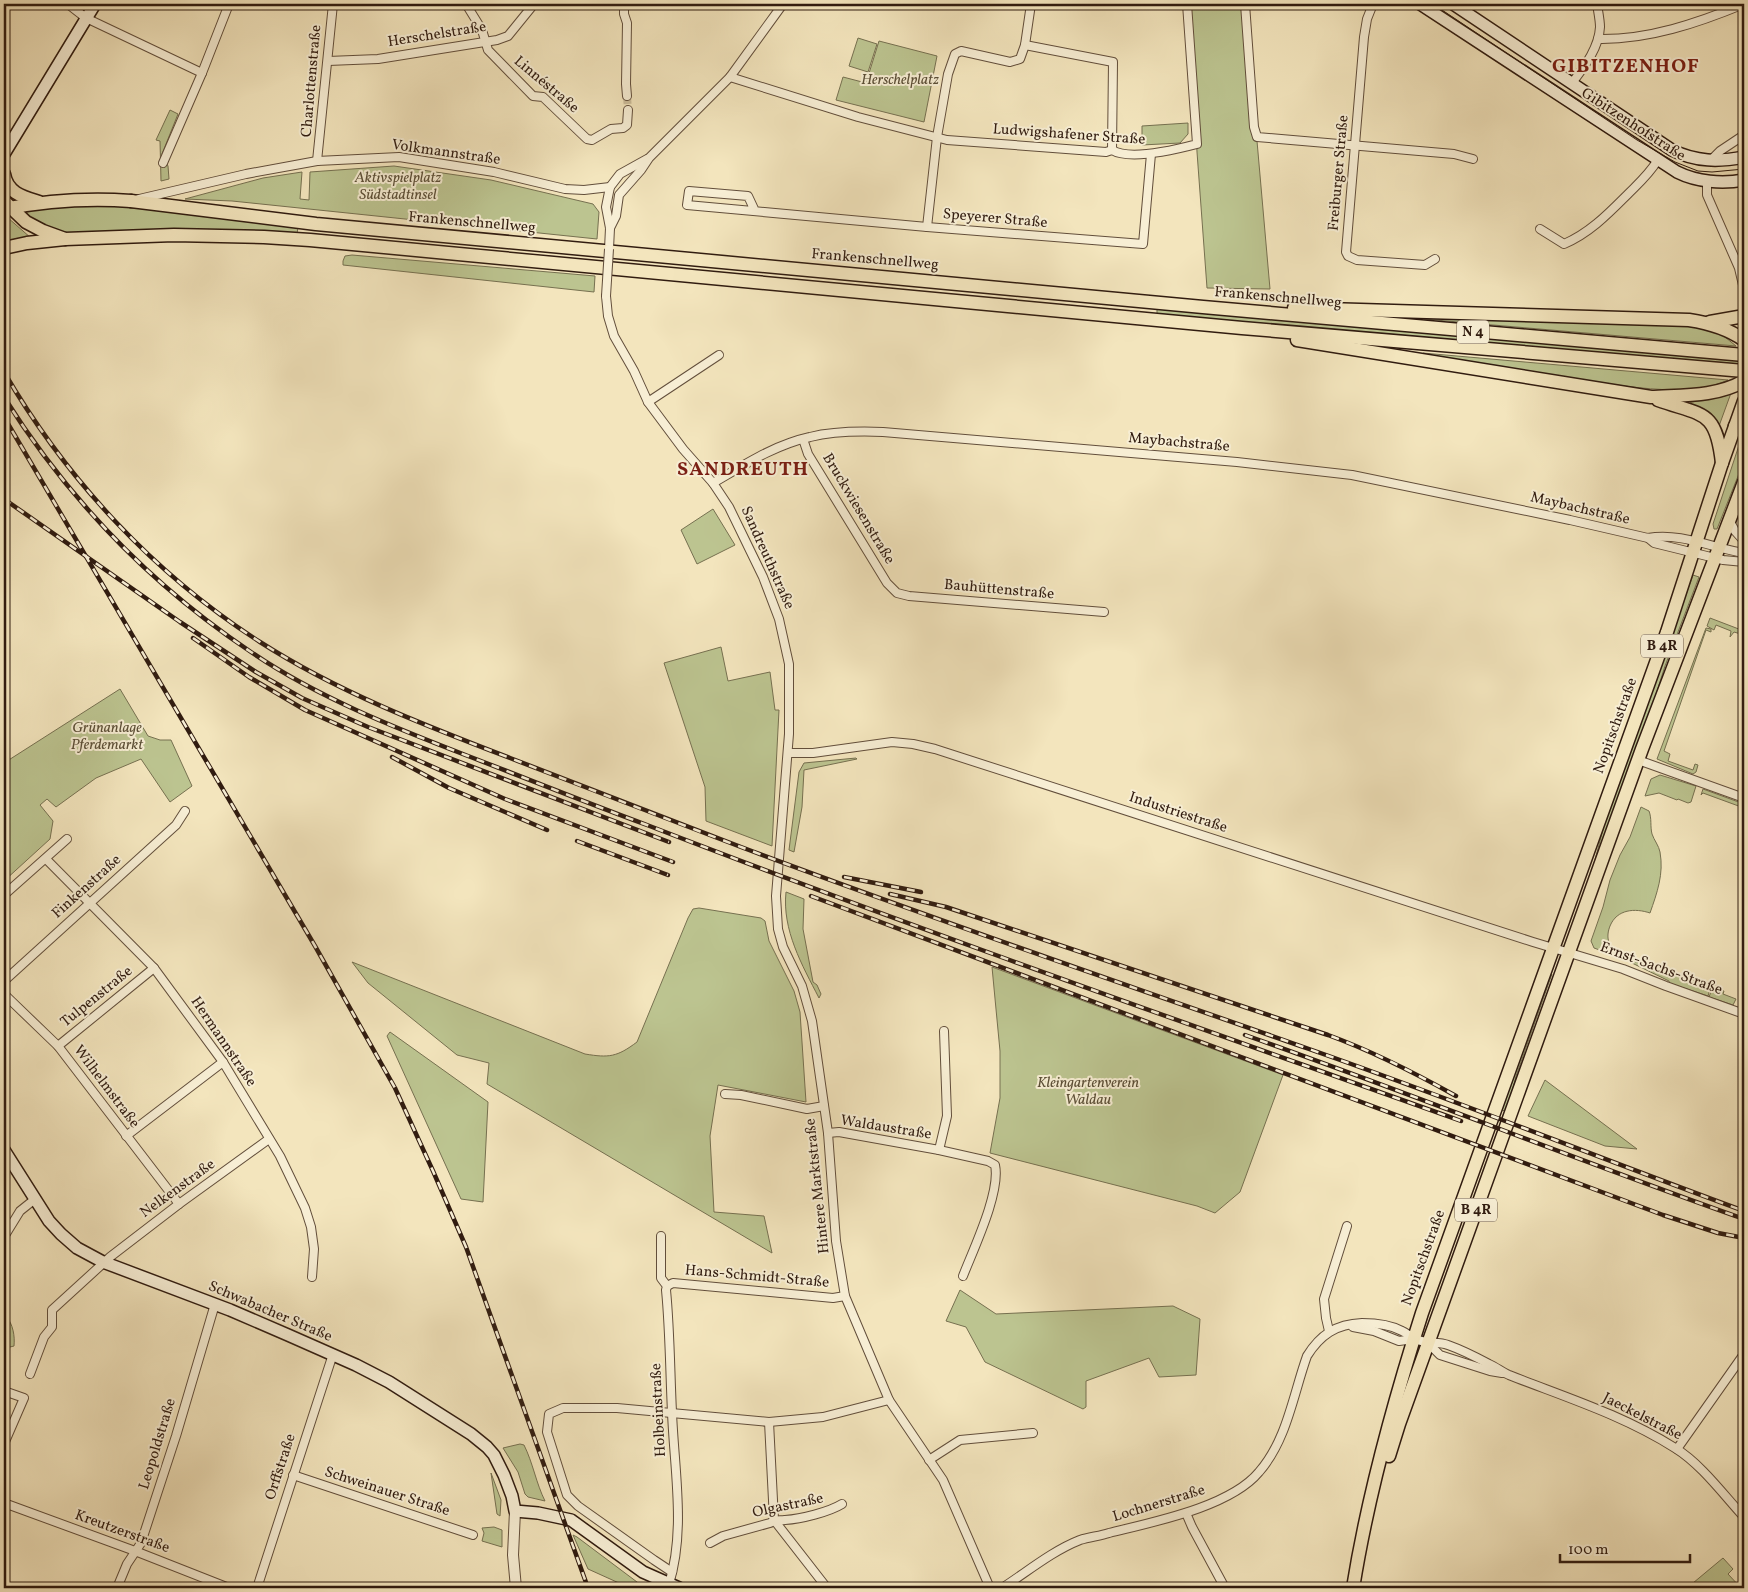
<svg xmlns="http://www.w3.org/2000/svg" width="1748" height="1592" viewBox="0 0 1748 1592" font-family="Vollkorn,serif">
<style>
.green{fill:#bcc490;stroke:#767050}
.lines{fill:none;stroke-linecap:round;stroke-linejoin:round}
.minor-tunnel{stroke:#ccbd9a;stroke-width:8;stroke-dasharray:8 4;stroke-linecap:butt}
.minor-casing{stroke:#624e3b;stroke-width:10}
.tertiary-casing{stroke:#624e3b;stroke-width:12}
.secondary-casing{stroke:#311c10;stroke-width:14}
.primary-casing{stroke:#311c10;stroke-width:15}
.trunk-casing{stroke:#311c10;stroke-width:15}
.minor{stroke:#f7eed4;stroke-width:8}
.tertiary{stroke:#f7eed4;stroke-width:10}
.secondary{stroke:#f7eed4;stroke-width:11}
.primary{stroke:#f3e5bd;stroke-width:12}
.trunk{stroke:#f3e5bd;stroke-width:12}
.tram{stroke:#311c10;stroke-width:1}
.rail-casing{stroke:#311c10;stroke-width:4.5}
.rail{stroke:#f7eed4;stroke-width:2.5;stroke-dasharray:8;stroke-linecap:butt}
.minor-bridge-casing{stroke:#624e3b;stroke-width:10;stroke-linecap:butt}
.minor-bridge{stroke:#f7eed4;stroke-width:8}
.labels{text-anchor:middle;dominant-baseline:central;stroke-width:4;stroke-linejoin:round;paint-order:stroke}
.shield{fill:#f7eed4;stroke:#6c5b4b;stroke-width:1}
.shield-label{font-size:14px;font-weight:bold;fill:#311c10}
.street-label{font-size:15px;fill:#311c10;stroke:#f7eed4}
.park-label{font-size:15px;font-style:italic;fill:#5b4e36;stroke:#f7eed4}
.district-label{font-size:20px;font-weight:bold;letter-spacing:1px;fill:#7a1f14;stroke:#f7eed4}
</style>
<rect width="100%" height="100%" fill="#f3e5bd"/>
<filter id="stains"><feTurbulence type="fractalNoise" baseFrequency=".004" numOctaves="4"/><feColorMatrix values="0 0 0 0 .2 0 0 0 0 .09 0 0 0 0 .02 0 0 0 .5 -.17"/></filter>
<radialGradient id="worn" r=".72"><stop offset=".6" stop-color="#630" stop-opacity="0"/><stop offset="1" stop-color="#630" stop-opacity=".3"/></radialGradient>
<g class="green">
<polygon points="1190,4 1243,4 1253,136 1257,141 1270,289 1207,288 1197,152"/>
<polygon points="858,38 877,44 868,72 849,66"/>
<polygon points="879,41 937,56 924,122 836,100 843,77 866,83"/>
<polygon points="170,110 178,114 162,154 168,166 169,179 161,181 160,141 156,140"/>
<polygon points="1188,123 1188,134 1180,143 1142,145 1142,126"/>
<polygon points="394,166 491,180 593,204 599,212 597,239 232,201 185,199 263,178 302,172 300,199 309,200 310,172"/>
<polygon points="100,205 120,205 298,227 297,234 68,234 34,222 24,212 44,208"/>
<polygon points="4,217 7,217 31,238 4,244"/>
<polygon points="352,255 595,276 594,292 343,265 343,261 345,256"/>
<polygon points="1157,309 1742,360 1741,366 1157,314"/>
<polygon points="1425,318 1694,326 1726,335 1725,337 1736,346 1424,319"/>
<path d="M 1423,353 L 1728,380 C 1689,400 1613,384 1570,378 C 1521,371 1472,364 1423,356 Z"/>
<polygon points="1731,393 1719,426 1690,403 1692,402 1725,396"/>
<polygon points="1744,430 1744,461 1717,529 1714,529 1713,524"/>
<polygon points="713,509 735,545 697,564 681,530"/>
<polygon points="1693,575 1699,577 1665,666 1650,713 1591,875 1606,818"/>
<polygon points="1710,618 1744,631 1744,635 1734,632 1730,637 1731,631 1716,625 1714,630 1707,626"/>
<polygon points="1706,628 1711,629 1711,632 1706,630 1664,751 1670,754 1668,761 1693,770 1695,764 1698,765 1696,772 1693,774 1657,759"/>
<polygon points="721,647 728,681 770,672 775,710 779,710 772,846 706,821 705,787 664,663"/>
<polygon points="120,689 148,736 160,740 171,740 192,786 170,802 141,759 96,778 56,807 47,799 40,805 53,821 50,839 4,881 4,763"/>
<polygon points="856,758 857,759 804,770 802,807 794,852 789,850 799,772 804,763"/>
<polygon points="1660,775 1696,786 1691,802 1688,803 1678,799 1677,800 1659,793 1645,796 1651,779"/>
<polygon points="1703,789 1744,804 1744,808 1703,793 1701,795"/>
<path d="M 1641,807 L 1649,811 C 1652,819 1650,826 1652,834 C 1654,840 1659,846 1660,852 C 1664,874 1657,893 1650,913 C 1635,908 1617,909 1610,926 C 1608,931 1607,937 1609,942 C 1611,948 1616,953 1619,957 L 1594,948 L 1591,941 L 1603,907 L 1610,880 L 1620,855 L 1630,837 Z"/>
<path d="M 786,892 L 804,899 L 803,929 L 813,982 L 817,985 L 821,994 L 819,998 C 802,965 782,930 786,892 Z"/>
<path d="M 699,908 L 761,918 L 765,921 L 769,941 L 794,991 L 800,1012 L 806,1102 L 718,1085 L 710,1136 L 714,1212 L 764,1216 L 772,1253 L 487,1084 L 489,1063 L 457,1055 L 368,983 L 352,962 L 585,1054 C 609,1058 617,1057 637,1042 L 688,918 L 693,909 Z"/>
<polygon points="1633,961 1711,986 1708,996 1669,983 1669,981 1632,963"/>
<polygon points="992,967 1283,1075 1240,1192 1215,1213 1197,1206 990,1153 1000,1098 1000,1051"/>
<polygon points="1550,973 1552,974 1516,1076 1507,1112 1500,1109"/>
<polygon points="1713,986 1718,986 1718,989 1724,991 1723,994 1736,999 1733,1005 1709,997"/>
<polygon points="390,1032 488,1102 483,1202 461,1199 387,1036"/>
<polygon points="1545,1080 1637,1149 1605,1146 1528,1116"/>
<polygon points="960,1290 996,1314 1173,1306 1200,1319 1196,1375 1159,1377 1149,1358 1086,1381 1086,1407 1083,1409 985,1362 966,1327 946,1321"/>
<path d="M 6,1316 C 13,1324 15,1336 14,1346 L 10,1347 L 4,1344 L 4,1321 Z"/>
<path d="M 520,1444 L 524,1445 C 533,1463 536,1483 545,1501 L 528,1497 L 525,1494 L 518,1472 L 503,1448 Z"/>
<polygon points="491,1473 501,1500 500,1516 497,1514"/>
<polygon points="494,1527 502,1530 502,1547 482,1541 484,1533 482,1528"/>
<polygon points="573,1535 577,1537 645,1588 630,1588 588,1569"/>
<polygon points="1723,1558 1733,1569 1728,1574 1741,1588 1687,1588"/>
</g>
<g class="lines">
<polyline class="minor-tunnel" points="627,96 628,110"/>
<defs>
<g id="minor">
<polyline points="68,4 86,18 202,73"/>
<polyline points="466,4 482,30 488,50 533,96 543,97 587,139 592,140 611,129 623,128 627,125 628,110"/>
<polyline points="624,4 624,14 627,23 626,84 627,96"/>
<polyline points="1245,4 1254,127 1257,137 1454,154 1473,159"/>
<polyline points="1373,4 1367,19 1364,37 1346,252 1348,256 1357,260 1425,265 1435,259"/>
<path d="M 1598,39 C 1648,40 1698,23 1744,4"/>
<polyline points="1025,45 1113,62 1112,150"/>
<polyline points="328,61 378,59 497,40 508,36 534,4"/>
<path d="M 730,77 L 858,117 L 947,140 L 1106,152 L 1112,150 C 1130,161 1178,149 1197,144 L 1187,4"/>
<path d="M 1572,83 C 1584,67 1599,48 1600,27 C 1600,20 1598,11 1597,4"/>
<polyline points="1711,160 1720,151 1744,135"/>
<polyline points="317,161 333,4"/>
<polyline points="163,163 202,73 229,4"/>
<polyline points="1707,181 1707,195 1739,268 1743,285"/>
<polyline points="139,199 246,174 317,161 399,157 494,172 565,189 584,190 610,187"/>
<polyline points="755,211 748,196 689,191 687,205 927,227 1143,244 1151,154"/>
<polyline points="927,227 937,137 948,74 955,54 961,51 1010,62 1020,59 1025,45 1031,4"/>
<polyline points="610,228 616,216 619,195 641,170 649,158 730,77 783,4"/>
<path d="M 1540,229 L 1564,244 C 1590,233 1609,213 1629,193 C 1639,183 1650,173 1657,161"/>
<polyline points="609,249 610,228 606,207 610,187 620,174 647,159"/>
<polyline points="606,296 608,316 614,336 634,371 648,402 683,449 713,483 729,507 763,577 779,619 789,664 789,734 776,896 778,929 783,947 802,986 812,1021 828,1133 836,1241 845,1296 889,1400 943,1480 990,1588"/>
<polyline points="648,402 719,355"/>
<polyline points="803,439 808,454 887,583 897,593 909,596 1104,612"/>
<path d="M 713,483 C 744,465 774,445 810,437 C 834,431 858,431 883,432 L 1237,462 L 1352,475 L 1570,520 L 1648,538 C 1680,532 1713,548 1744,553"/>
<polyline points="1729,520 1735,531 1744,541"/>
<polyline points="1648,538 1654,543 1723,560 1744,562"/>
<polyline points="789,753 813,753 892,742 913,744 935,749 1533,942 1623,969 1666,986 1744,1014"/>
<polyline points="1638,760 1744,798"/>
<polyline points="46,859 154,968 223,1062 280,1156 305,1208 311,1227 314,1249 312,1277"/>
<polyline points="4,895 67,839"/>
<polyline points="4,981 176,825 185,811"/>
<polyline points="4,994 58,1046 179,1204"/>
<polyline points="58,1046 154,968"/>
<polyline points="725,1094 741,1095 807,1109 824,1106"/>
<path d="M 828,1133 L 839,1132 L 939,1150 L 988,1161 L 995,1165 C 1001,1192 973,1250 963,1276"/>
<polyline points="126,1136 223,1062"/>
<polyline points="939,1150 947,1116 944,1031"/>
<path d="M 661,1236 L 661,1278 L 667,1286 L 666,1290 C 670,1331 670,1372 672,1412 C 674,1468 686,1530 669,1584"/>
<polyline points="4,1237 20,1211 35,1199"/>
<polyline points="667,1286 673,1283 833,1298 845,1296"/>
<polyline points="1353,1327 1374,1331 1399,1341 1414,1339"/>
<polyline points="1329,1331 1326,1318 1324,1299 1347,1226"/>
<polyline points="1428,1343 1440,1355 1490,1371 1502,1373"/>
<polyline points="30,1374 44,1337 52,1327 52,1310 110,1257 179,1204 269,1139"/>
<polyline points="4,1391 24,1398 4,1444"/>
<polyline points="769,1422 774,1520"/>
<polyline points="1677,1449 1744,1354"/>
<polyline points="929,1460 960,1440 1033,1433"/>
<polyline points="293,1475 473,1535"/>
<polyline points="4,1503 135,1551 229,1588"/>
<polyline points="1186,1513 1192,1527 1225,1588"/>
<polyline points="774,1520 827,1588"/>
<path d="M 710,1543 L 723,1536 L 770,1523 C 776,1519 779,1521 785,1520 C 801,1519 829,1512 842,1504"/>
<polyline points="672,1572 654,1560 578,1506 567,1495 554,1454 547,1432 549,1414 563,1408 617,1408 769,1422 823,1417 889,1400"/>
<polyline points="117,1588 127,1564 141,1543 176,1436 215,1304"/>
<polyline points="257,1588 333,1354"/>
<path d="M 1002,1588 C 1027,1572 1052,1551 1080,1540 C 1089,1537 1100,1536 1109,1533 C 1153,1522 1230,1507 1259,1472 C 1287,1440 1293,1395 1307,1356 C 1320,1335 1336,1324 1362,1323 C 1374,1323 1391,1325 1402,1331 C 1407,1333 1410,1337 1415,1339 C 1426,1344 1438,1341 1448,1345 C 1462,1350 1476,1357 1489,1364 C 1496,1367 1502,1372 1509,1375 C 1565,1397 1623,1415 1675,1448 C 1701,1464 1723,1494 1744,1517"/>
<polyline points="1521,1588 1523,1588"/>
</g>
<polyline id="tertiary" points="515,1511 513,1555 516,1588"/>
<g id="secondary">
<path d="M 1420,4 L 1677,172 C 1697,182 1722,184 1744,180"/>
<path d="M 1453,4 L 1672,150 C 1696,162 1719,162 1744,157"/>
<polyline points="4,154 95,4"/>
<polyline points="4,1150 49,1221 61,1234 77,1248 103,1262 230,1310 288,1335 356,1365 389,1382 471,1434 487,1447 494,1455 504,1475 512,1496 515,1511 538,1513 571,1520 643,1572 679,1588"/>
</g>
<g id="primary">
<path d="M 4,174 C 7,193 23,197 39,202"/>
<path d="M 4,209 C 45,201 88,198 131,201"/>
<polyline points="4,248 27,243 65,239"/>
<polyline points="1389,1456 1399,1424 1642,749 1744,482"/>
<path d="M 1353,1588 C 1368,1494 1393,1404 1422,1313 L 1667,632 L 1722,463 L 1744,401"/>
</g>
<g id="trunk">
<polyline points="4,201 26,222 43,231 65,239 174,235 264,237 310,240 1242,328 1744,371"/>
<polyline points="131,201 316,224 1203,307 1744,355"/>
<path d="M 1294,308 L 1689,320 C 1709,323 1727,328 1744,340"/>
<polyline points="1710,322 1744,316"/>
<path d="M 1297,340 L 1651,397 C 1683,395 1716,397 1744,381"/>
<path d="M 1658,400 C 1703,416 1716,409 1722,463"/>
<polyline points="1735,426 1744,414"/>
</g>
</defs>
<use href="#minor" class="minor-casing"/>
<use href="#tertiary" class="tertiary-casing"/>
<use href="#secondary" class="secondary-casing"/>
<use href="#primary" class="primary-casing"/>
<use href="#trunk" class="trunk-casing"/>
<use href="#minor" class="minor"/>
<use href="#tertiary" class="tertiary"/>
<use href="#secondary" class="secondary"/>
<use href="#primary" class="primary"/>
<use href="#trunk" class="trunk"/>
<polyline class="tram" points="1433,4 1637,140 1675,162 1698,171 1712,172 1744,169"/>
<defs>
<g id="rail">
<path d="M 4,372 C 67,480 154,574 260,642 C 338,692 424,725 510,758 C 587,788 664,818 741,847 C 929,918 1119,982 1309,1049 C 1455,1100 1599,1158 1744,1211"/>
<path d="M 4,397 C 68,499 151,585 251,652 C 317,697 393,727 468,756 C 528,779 587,803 647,825 C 916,929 1189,1024 1461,1121"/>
<polyline points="4,417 315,946 395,1088 433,1171 466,1247 588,1588"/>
<polyline points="4,499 180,622 256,672 302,698 368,727 669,842"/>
<polyline points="193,638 249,677 305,710 505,799 673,862"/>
<polyline points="392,757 449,788 547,830"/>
<polyline points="577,841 668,875"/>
<polyline points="844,877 921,892"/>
<path d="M 890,894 L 946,907 L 1328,1035 C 1372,1051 1415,1073 1456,1096"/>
<polyline points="811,896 1663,1215 1718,1233 1744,1238"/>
<path d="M 1245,1035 C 1412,1094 1577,1160 1744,1219"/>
</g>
</defs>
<use href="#rail" class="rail-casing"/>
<use href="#rail" class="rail"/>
<defs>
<polyline id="minor-bridge" points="606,296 609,249"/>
</defs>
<use href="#minor-bridge" class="minor-bridge-casing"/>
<use href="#minor-bridge" class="minor-bridge"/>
</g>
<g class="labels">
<g class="shield">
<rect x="1457" y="320.5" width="32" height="23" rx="4"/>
<rect x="1641" y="634.5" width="42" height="23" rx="4"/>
<rect x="1455" y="1198.5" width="42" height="23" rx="4"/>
</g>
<g class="shield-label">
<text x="1473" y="332">N 4</text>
<text x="1662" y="646">B 4R</text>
<text x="1476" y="1210">B 4R</text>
</g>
<g class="street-label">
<text transform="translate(437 35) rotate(-9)">Herschelstraße</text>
<text transform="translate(312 81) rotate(-85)">Charlottenstraße</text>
<text transform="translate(546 85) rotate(40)">Linnéstraße</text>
<text transform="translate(1633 125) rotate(33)">Gibitzenhofstraße</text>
<text transform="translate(1069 135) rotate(4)">Ludwigshafener Straße</text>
<text transform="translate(446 153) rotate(8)">Volkmannstraße</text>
<text transform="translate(1339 173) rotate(-85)">Freiburger Straße</text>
<text transform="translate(995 219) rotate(5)">Speyerer Straße</text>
<text transform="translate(472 223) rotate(5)">Frankenschnellweg</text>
<text transform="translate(875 260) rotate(5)">Frankenschnellweg</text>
<text transform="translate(1278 298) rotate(5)">Frankenschnellweg</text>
<text transform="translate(1179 443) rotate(5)">Maybachstraße</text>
<text transform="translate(858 509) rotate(59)">Bruckwiesenstraße</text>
<text transform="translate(1580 509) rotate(13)">Maybachstraße</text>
<text transform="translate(767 558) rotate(66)">Sandreuthstraße</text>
<text transform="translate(999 590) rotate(5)">Bauhüttenstraße</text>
<text transform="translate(1616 726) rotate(-70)">Nopitschstraße</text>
<text transform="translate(1178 813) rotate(18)">Industriestraße</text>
<text transform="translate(87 887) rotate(-42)">Finkenstraße</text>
<text transform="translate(1661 969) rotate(20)">Ernst-Sachs-Straße</text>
<text transform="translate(97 997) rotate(-39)">Tulpenstraße</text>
<text transform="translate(223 1042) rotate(56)">Hermannstraße</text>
<text transform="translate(106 1087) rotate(53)">Wilhelmstraße</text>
<text transform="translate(886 1128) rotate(9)">Waldaustraße</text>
<text transform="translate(818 1186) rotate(-96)">Hintere Marktstraße</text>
<text transform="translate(178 1189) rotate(-36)">Nelkenstraße</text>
<text transform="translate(1424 1258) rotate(-70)">Nopitschstraße</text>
<text transform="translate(757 1277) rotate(5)">Hans-Schmidt-Straße</text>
<text transform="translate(270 1312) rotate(23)">Schwabacher Straße</text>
<text transform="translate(659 1410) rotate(-93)">Holbeinstraße</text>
<text transform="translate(1642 1417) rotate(27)">Jaeckelstraße</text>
<text transform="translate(158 1444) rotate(-73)">Leopoldstraße</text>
<text transform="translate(281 1467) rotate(-72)">Orffstraße</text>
<text transform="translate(387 1492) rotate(18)">Schweinauer Straße</text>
<text transform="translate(1159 1504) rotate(-17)">Lochnerstraße</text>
<text transform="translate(788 1506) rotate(-12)">Olgastraße</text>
<text transform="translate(122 1532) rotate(20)">Kreutzerstraße</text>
</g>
<g class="park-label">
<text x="900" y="80">Herschelplatz</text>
<text x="398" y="178">Aktivspielplatz<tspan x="398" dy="17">Südstadtinsel</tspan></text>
<text x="107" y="728">Grünanlage<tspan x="107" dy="17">Pferdemarkt</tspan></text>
<text x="1088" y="1083">Kleingartenverein<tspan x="1088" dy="17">Waldau</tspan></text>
</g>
<g class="district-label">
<text x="1626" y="67">GIBITZENHOF</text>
<text x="743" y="470">SANDREUTH</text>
</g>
</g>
<rect width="1748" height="1592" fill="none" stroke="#f3e5bd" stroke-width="20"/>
<rect x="5" y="5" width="1738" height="1582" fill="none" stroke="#311c10" stroke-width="2.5"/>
<rect x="10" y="10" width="1728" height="1572" fill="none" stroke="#311c10"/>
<path d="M1560 1554v8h130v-8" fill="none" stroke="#311c10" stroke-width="2.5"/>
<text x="1568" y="1554" font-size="15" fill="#311c10" stroke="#f7eed4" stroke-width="4" paint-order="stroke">100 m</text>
<rect width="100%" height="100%" filter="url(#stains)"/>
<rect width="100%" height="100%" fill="url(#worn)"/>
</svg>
